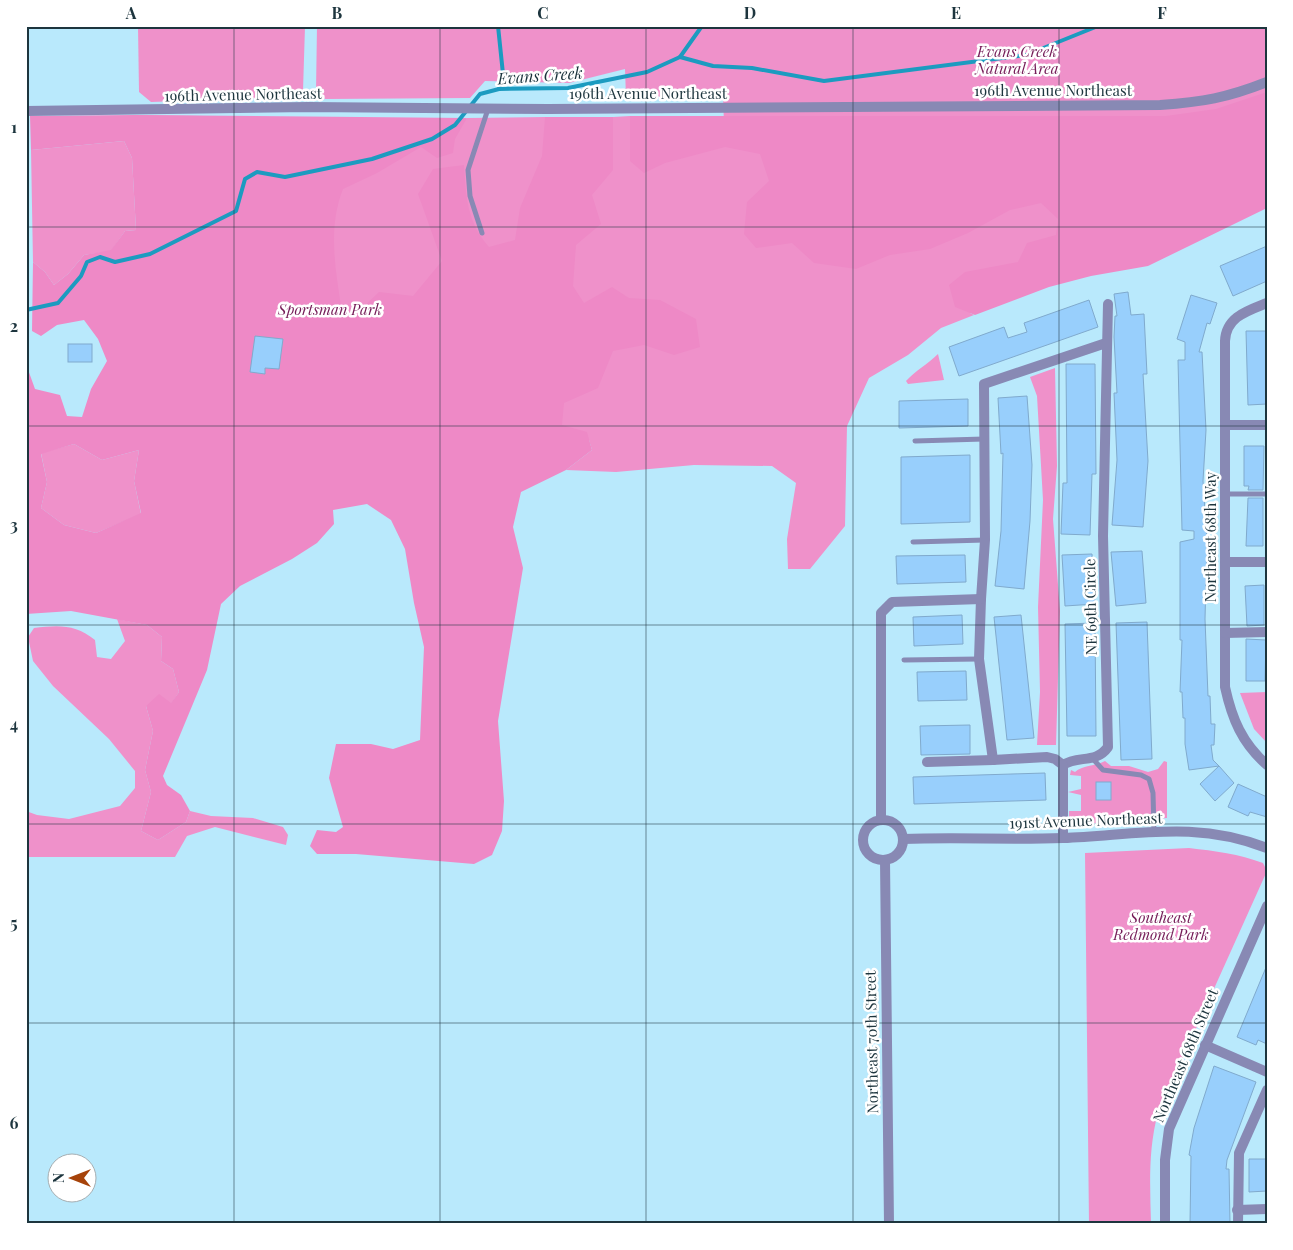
<svg xmlns="http://www.w3.org/2000/svg" width="1293" height="1250" viewBox="0 0 1293 1250" font-family="'Playfair Display',serif">
<style>
.green{fill:#ef91ca}
.forest{fill:#ee89c6;fill-rule:evenodd}
.lines{fill:none;stroke-linecap:round;stroke-linejoin:round}
.stream{stroke:#1c9bc0;stroke-width:4}
.building{fill:#98cffc;stroke:#80aacd}
.lane{stroke:#8889b4;stroke-width:5}
.street{stroke:#8889b4;stroke-width:10}
.grid{fill:none;stroke:#1d353e;stroke-width:1;stroke-opacity:0.55}
.labels{text-anchor:middle;dominant-baseline:central;stroke-width:5;stroke-linejoin:round;paint-order:stroke}
.park-label{font-size:15px;font-style:italic;fill:#741b57;stroke:#fff}
.street-label{font-size:15px;fill:#1d353e;stroke:#fff}
.water-label{font-size:16px;font-style:italic;fill:#19323b;stroke:#fff}
.neatline{fill:none;stroke:#1d353e;stroke-width:2}
.grid-label{font-size:16px;text-anchor:middle;font-weight:bold;fill:#1d353e}
</style>
<rect width="100%" height="100%" fill="#b9e9fc"/>
<g class="green">
<polygon points="138,26 305,26 303,90 288,97 151,102 139,92"/>
<polygon points="317,26 1267,26 1267,202 970,313 974,315 941,328 908,355 869,378 847,426 845,526 810,569 788,569 787,539 796,483 772,466 694,465 616,472 566,470 592,450 589,440 376,494 144,540 135,115 465,120 467,118 545,117 545,121 613,122 613,117 630,116 630,123 724,124 723,96 626,97 625,69 569,83 485,81 470,98 325,99 316,91"/>
<polygon points="124,141 132,158 136,230 125,231 111,251 84,255 68,274 54,285 45,272 33,262 31,150"/>
<path d="M 938,354 L 944,380 L 908,384 L 906,381 C 916,370 927,365 938,354 Z"/>
<polygon points="1055,368 1057,466 1053,519 1060,611 1056,745 1037,745 1040,692 1038,607 1043,500 1037,396 1030,377"/>
<polygon points="74,444 102,460 139,450 134,481 141,514 96,533 64,525 41,508 47,482 41,453"/>
<path d="M 117,619 L 147,625 L 162,637 L 161,661 L 173,669 L 179,692 L 171,704 L 146,706 L 153,731 L 145,770 L 151,792 L 141,831 L 158,840 L 186,822 L 190,811 L 211,816 L 253,818 L 283,827 L 288,835 L 286,845 L 215,827 L 187,836 L 175,857 L 26,857 L 26,811 L 37,815 L 69,819 L 120,806 L 135,788 L 135,771 L 109,739 L 53,686 L 33,661 L 28,637 L 34,628 C 58,625 76,624 95,640 L 97,657 L 111,659 L 125,641 Z"/>
<polygon points="1267,692 1267,743 1254,729 1240,693"/>
<path d="M 1105,761 L 1111,766 L 1129,766 L 1148,772 L 1158,769 L 1164,761 L 1167,762 L 1167,818 L 1069,825 L 1069,811 L 1081,811 L 1081,795 L 1068,792 L 1081,789 L 1081,776 L 1070,775 L 1071,770 L 1075,772 C 1083,765 1096,766 1105,761 Z"/>
<path d="M 1189,848 C 1215,851 1239,854 1263,863 L 1267,871 L 1158,1113 C 1148,1149 1150,1186 1151,1224 L 1089,1224 L 1085,853 Z"/>
</g>
<g class="forest">
<polygon points="1267,92 1267,208 1148,266 1091,276 1049,287 975,315 955,307 949,285 965,272 1018,262 1027,243 1056,235 1058,219 1041,203 1010,210 968,233 930,249 890,255 856,269 814,263 792,243 756,248 744,234 747,202 769,181 760,154 725,147 665,163 644,173 630,161 630,116 1166,116 1216,109"/>
<path d="M 134,115 L 467,118 L 455,139 L 453,153 L 437,158 L 421,147 L 377,173 L 343,189 C 328,227 335,267 341,306 L 360,310 L 379,292 L 413,296 L 442,261 L 418,194 L 433,169 L 464,165 C 466,197 467,222 489,247 L 515,240 L 520,208 L 542,156 L 545,117 L 613,117 L 613,170 L 592,195 L 601,224 L 576,245 L 573,286 L 584,303 L 612,287 L 629,298 L 660,300 L 696,319 L 700,347 L 674,355 L 644,345 L 613,351 L 598,388 L 564,403 L 562,425 L 587,432 L 592,450 L 566,470 L 521,492 L 513,527 L 523,568 L 498,721 L 504,801 L 502,831 L 492,855 L 474,864 L 356,854 L 317,854 L 310,846 L 317,830 L 336,832 L 343,827 L 329,778 L 336,744 L 371,744 L 393,749 L 420,740 L 424,647 L 414,603 L 405,549 L 391,520 L 367,504 L 333,510 L 334,524 L 317,543 L 292,559 L 240,586 L 221,604 L 207,670 L 163,776 L 167,785 L 181,795 L 190,811 L 186,822 L 158,840 L 141,831 L 151,792 L 145,770 L 153,731 L 146,706 L 159,694 L 171,703 L 179,692 L 173,669 L 161,661 L 162,637 L 147,625 L 71,611 L 26,614 L 26,364 L 35,389 L 60,395 L 67,416 L 82,417 L 91,389 L 107,361 L 98,339 L 84,320 L 57,325 L 41,336 L 32,331 L 33,262 L 45,272 L 54,285 L 68,274 L 84,255 L 111,250 L 125,231 L 136,230 L 132,158 L 124,141 L 31,150 L 30,116 ZM 74,444 L 102,460 L 139,450 L 134,481 L 141,513 L 96,533 L 64,525 L 41,508 L 47,482 L 41,454 Z"/>
</g>
<g class="lines">
<g class="stream">
<polyline points="498,26 503,74 499,89"/>
<polyline points="680,57 702,26"/>
<polyline points="26,310 58,303 81,276 87,262 100,257 115,262 150,254 236,211 245,179 257,172 285,177 372,159 432,139 455,125 480,94 499,89 568,88 647,72 680,57 713,66 752,68 824,81 1026,55 1098,26"/>
</g>
</g>
<g class="building">
<polygon points="1267,246 1267,281 1233,296 1220,266"/>
<polygon points="1128,292 1131,315 1144,314 1147,374 1143,374 1148,461 1143,527 1112,525 1117,460 1114,393 1117,393 1114,337 1115,316 1117,316 1114,294"/>
<polygon points="1191,295 1217,303 1210,324 1207,323 1199,352 1202,352 1206,430 1203,481 1207,542 1205,619 1208,696 1210,696 1211,724 1215,724 1214,745 1211,745 1213,760 1219,766 1189,770 1185,744 1185,718 1183,718 1182,692 1180,692 1182,640 1180,640 1180,542 1194,539 1194,531 1182,530 1178,360 1185,360 1185,342 1177,339"/>
<polygon points="1089,300 1098,327 959,376 949,347 1004,327 1008,338 1027,332 1024,323"/>
<polygon points="1246,331 1267,331 1267,404 1248,405"/>
<polygon points="255,336 283,339 279,369 265,368 265,374 250,372"/>
<rect x="68" y="344" width="24" height="18"/>
<polygon points="1066,364 1095,364 1096,474 1092,474 1090,535 1061,534 1063,483 1067,483"/>
<polygon points="1027,396 1032,465 1030,521 1024,589 995,586 1001,531 1003,453 1001,454 998,398"/>
<polygon points="968,399 968,426 899,428 899,401"/>
<polygon points="1244,446 1264,446 1263,490 1248,490 1249,486 1244,486"/>
<polygon points="970,455 970,522 901,524 901,457"/>
<polygon points="1248,498 1263,498 1263,546 1246,546"/>
<polygon points="1142,551 1146,603 1116,606 1111,552"/>
<polygon points="1092,554 1095,604 1065,606 1062,555"/>
<polygon points="965,555 966,582 897,584 896,556"/>
<polygon points="1264,585 1264,625 1247,626 1245,586"/>
<polygon points="962,615 963,644 914,646 913,617"/>
<polygon points="1021,615 1034,738 1007,740 994,617"/>
<polygon points="1147,622 1152,759 1121,760 1116,623"/>
<polygon points="1095,623 1096,736 1067,736 1065,624"/>
<polygon points="1246,639 1266,640 1265,681 1246,681"/>
<polygon points="966,671 967,700 918,701 917,672"/>
<polygon points="970,725 970,754 921,755 920,726"/>
<polygon points="1219,766 1234,783 1215,801 1200,784"/>
<polygon points="1045,773 1046,800 914,804 913,777"/>
<rect x="1096" y="782" width="15" height="18"/>
<polygon points="1238,784 1267,797 1267,817 1250,812 1248,816 1228,807"/>
<polygon points="1267,965 1267,1044 1258,1040 1256,1045 1237,1037"/>
<polygon points="1214,1066 1256,1082 1227,1160 1226,1169 1229,1169 1230,1224 1190,1224 1191,1156 1189,1155 1194,1128"/>
<polygon points="1249,1159 1267,1159 1267,1191 1249,1192"/>
</g>
<g class="lines">
<g class="lane">
<polyline points="482,233 470,196 468,170 488,109"/>
<polyline points="915,441 984,439"/>
<polyline points="1226,494 1267,494"/>
<polyline points="913,542 985,540"/>
<polyline points="904,660 979,659"/>
<polyline points="1093,759 1103,770 1141,775 1149,779 1153,793 1154,832"/>
</g>
<g class="street">
<path d="M 26,111 L 309,107 L 548,109 L 1160,105 C 1203,102 1226,98 1267,82"/>
<path d="M 1267,303 C 1247,311 1226,317 1225,341 L 1225,687 C 1232,719 1242,743 1267,765"/>
<path d="M 1106,343 L 984,384 L 985,540 L 981,599 L 979,659 L 993,760 L 1047,757 L 1055,759 L 1063,765 C 1078,755 1096,764 1108,747 L 1103,536 L 1108,304"/>
<polyline points="1225,425 1267,425"/>
<polyline points="1225,562 1267,562"/>
<polyline points="1225,633 1267,632"/>
<polyline points="927,762 993,760"/>
<polyline points="1063,765 1063,838"/>
<polyline points="881,819 881,613 892,602 981,599"/>
<circle cx="883" cy="840" r="20"/>
<path d="M 903,839 C 957,837 1010,840 1063,838 C 1137,835 1196,820 1267,848"/>
<polyline points="885,860 889,1224"/>
<polyline points="1205,1045 1267,1072"/>
<polyline points="1237,1210 1267,1209"/>
<polyline points="1165,1224 1165,1160 1169,1129 1267,906"/>
<polyline points="1238,1224 1239,1153 1267,1090"/>
</g>
</g>
<path class="grid" d="M 234,26 L 234,1224M 440,26 L 440,1224M 646,26 L 646,1224M 853,26 L 853,1224M 1059,26 L 1059,1224M 26,227 L 1267,227M 26,426 L 1267,426M 26,625 L 1267,625M 26,824 L 1267,824M 26,1023 L 1267,1023"/>
<g class="labels">
<g class="park-label">
<text x="1017" y="51">Evans Creek<tspan x="1017" dy="17">Natural Area</tspan></text>
<text x="330" y="309">Sportsman Park</text>
<text x="1161" y="917">Southeast<tspan x="1161" dy="17">Redmond Park</tspan></text>
</g>
<g class="street-label">
<text x="1053" y="90">196th Avenue Northeast</text>
<text x="648" y="93">196th Avenue Northeast</text>
<text transform="translate(243 94) rotate(-1)">196th Avenue Northeast</text>
<text transform="translate(1210 537) rotate(-90)">Northeast 68th Way</text>
<text transform="translate(1090 607) rotate(-91)">NE 69th Circle</text>
<text transform="translate(1086 820) rotate(-2)">191st Avenue Northeast</text>
<text transform="translate(871 1042) rotate(-91)">Northeast 70th Street</text>
<text transform="translate(1185 1055) rotate(-67)">Northeast 68th Street</text>
</g>
<g class="water-label">
<text transform="translate(540 75) rotate(-4)">Evans Creek</text>
</g>
</g>
<rect width="1293" height="1250" fill="none" stroke="#ffffff" stroke-width="55"/>
<g transform="translate(72 1178) rotate(270)"><circle r="24" fill="#ffffff" stroke="#a5aeb2"/>
<path d="M0-4L9 19L0 12L-9 19Z" fill="#a6430a"/>
<text y="-8" font-size="14" font-weight="bold" text-anchor="middle" fill="#1d353e">N</text>
</g>
<rect x="28" y="28" width="1238" height="1194" class="neatline"/>
<g class="grid-label">
<text x="131" y="19">A</text>
<text x="337" y="19">B</text>
<text x="543" y="19">C</text>
<text x="750" y="19">D</text>
<text x="956" y="19">E</text>
<text x="1162" y="19">F</text>
<text x="14" y="133">1</text>
<text x="14" y="332">2</text>
<text x="14" y="531">3</text>
<text x="14" y="730">4</text>
<text x="14" y="929">5</text>
<text x="14" y="1129">6</text>
</g>
</svg>
